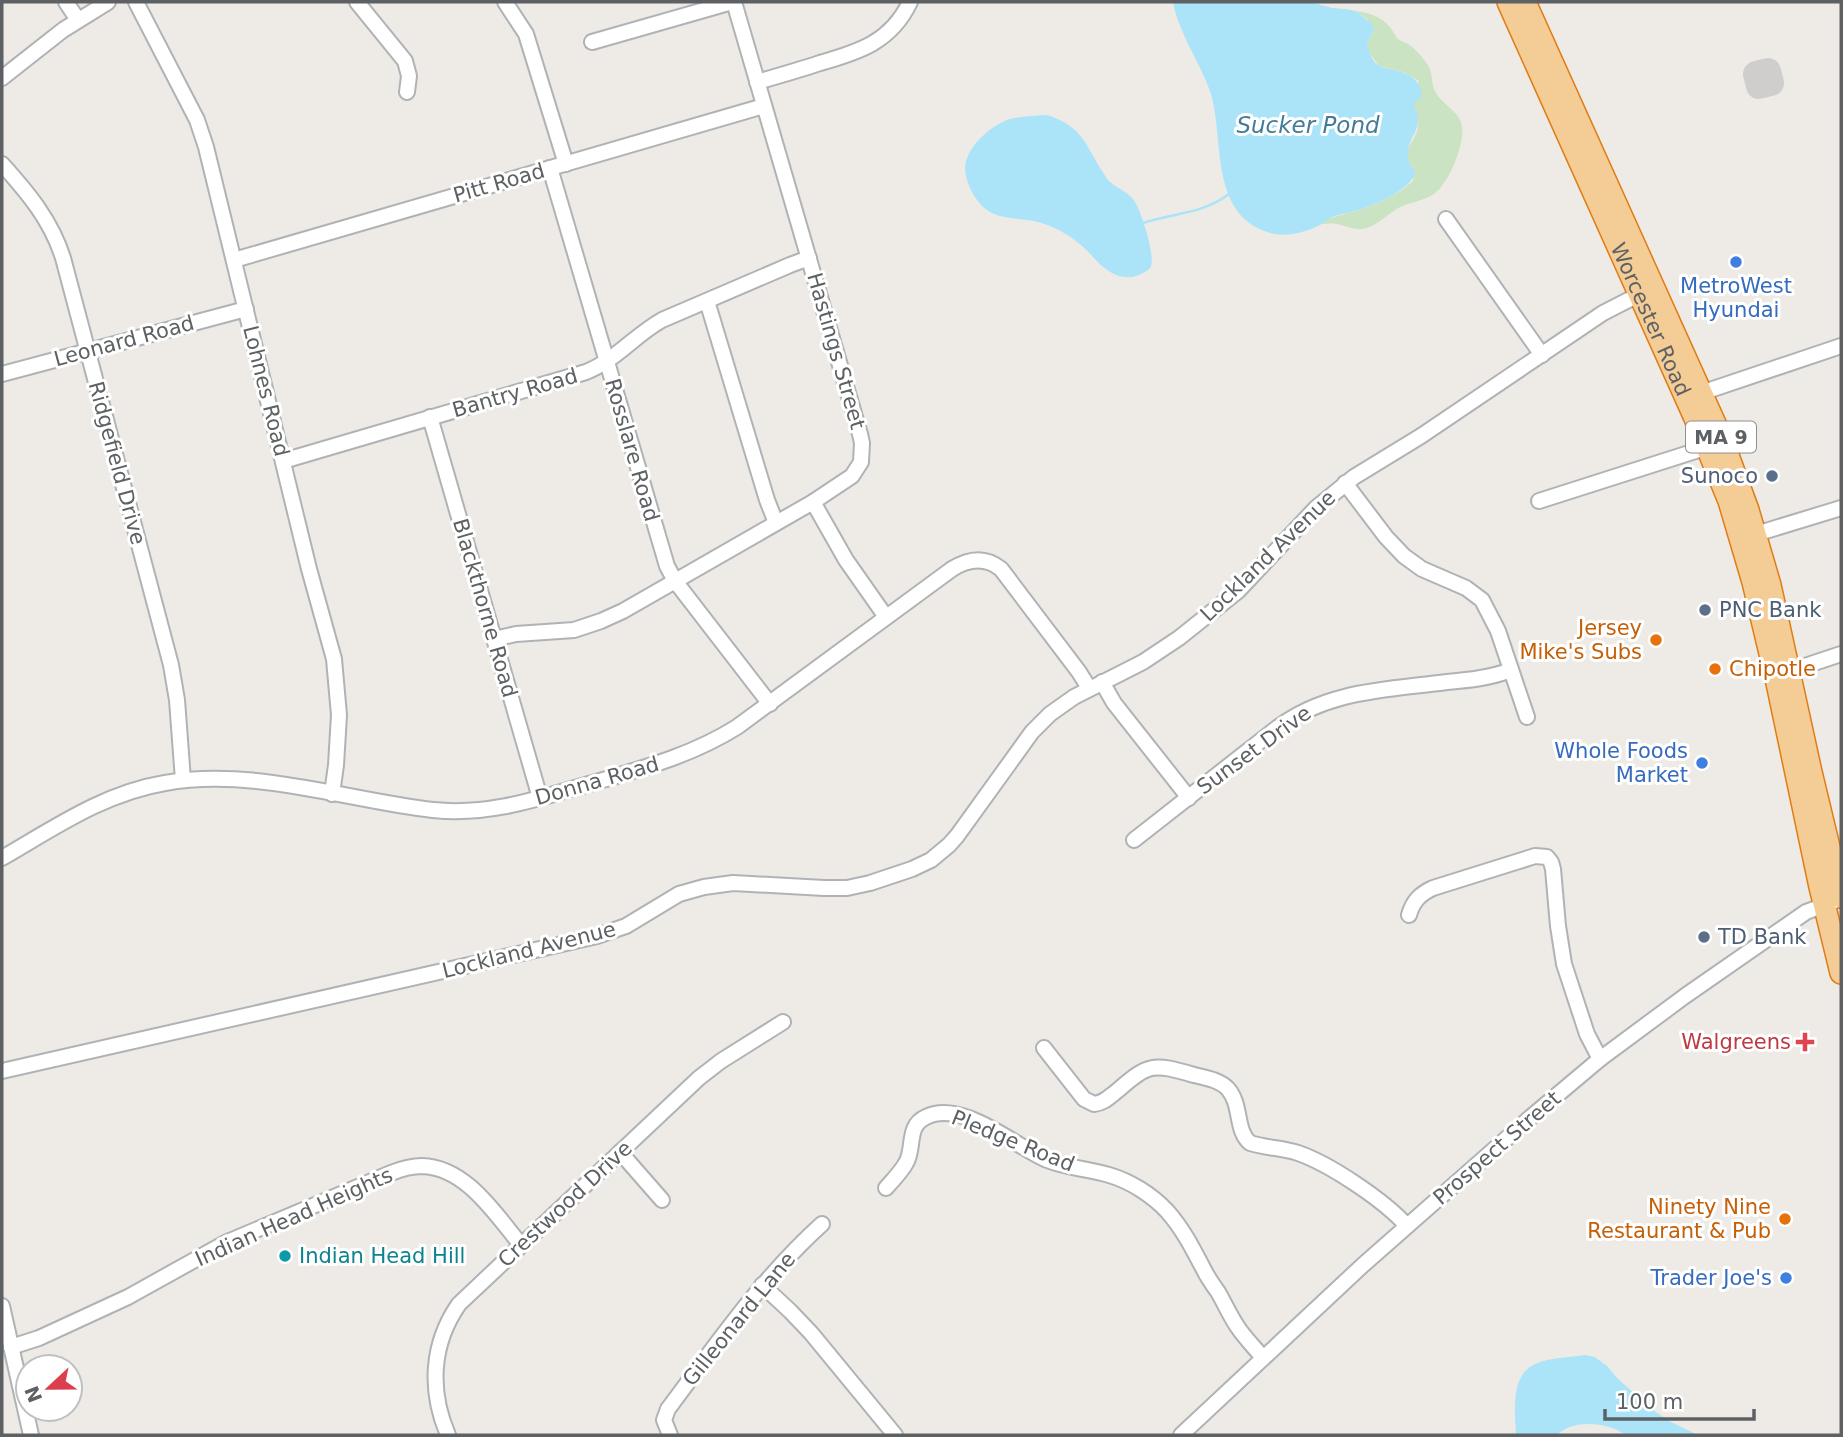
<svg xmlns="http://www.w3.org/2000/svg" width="1843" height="1437" viewBox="0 0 1843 1437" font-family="'DejaVu Sans',sans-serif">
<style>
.green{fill:#c9e3c3}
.water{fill:#abe4f8}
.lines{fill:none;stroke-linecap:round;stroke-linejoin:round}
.stream{stroke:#abe4f8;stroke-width:2.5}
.taxiway{stroke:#d0cecc;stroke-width:26}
.minor-casing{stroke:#b0b3b6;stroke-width:18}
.highway-casing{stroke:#e07c13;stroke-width:24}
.minor{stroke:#fff;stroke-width:14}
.highway{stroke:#f4cc95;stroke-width:21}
.shop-dot{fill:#3f7fe0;stroke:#fff;stroke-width:2.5}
.service-dot{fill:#5c6f8a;stroke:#fff;stroke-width:2.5}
.food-dot{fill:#e8710a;stroke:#fff;stroke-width:2.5}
.health-dot{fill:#e0444e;stroke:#fff;stroke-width:2.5}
.culture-dot{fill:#0f9aa8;stroke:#fff;stroke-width:2.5}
.labels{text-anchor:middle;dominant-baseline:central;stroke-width:6;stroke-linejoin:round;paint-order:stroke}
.shield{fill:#fff;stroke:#8e9092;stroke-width:2}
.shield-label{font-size:19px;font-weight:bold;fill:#5d6164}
.street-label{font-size:21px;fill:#5d6164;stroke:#fff}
.shop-label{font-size:21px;fill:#366cbe;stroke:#fff;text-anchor:end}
.service-label{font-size:21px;fill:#4e5e75;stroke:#fff;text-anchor:start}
.food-label{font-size:21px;fill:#c56008;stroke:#fff;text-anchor:end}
.health-label{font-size:21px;fill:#be3a42;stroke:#fff;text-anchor:end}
.culture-label{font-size:21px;fill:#0d838f;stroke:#fff;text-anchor:start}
.water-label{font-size:23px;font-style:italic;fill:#437b98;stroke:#fff}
</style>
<rect width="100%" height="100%" fill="#eeeae5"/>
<path class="green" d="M 1356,11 C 1369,13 1380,16 1389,26 C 1393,30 1394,35 1398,39 C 1402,42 1408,43 1412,47 C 1418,52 1425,60 1429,67 C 1433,76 1431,85 1436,93 C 1443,105 1459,111 1462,126 C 1465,144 1449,183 1434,194 C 1424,201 1411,202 1400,207 C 1387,214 1378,226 1363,229 C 1354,230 1346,226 1337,224 C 1332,223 1326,224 1321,224 C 1333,216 1339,216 1352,212 C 1371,207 1399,194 1413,181 L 1413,168 C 1398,150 1417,142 1418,126 C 1419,118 1413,111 1414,104 C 1414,97 1417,88 1419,81 L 1403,72 L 1379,66 L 1368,51 L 1367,44 L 1374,30 L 1367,19 Z"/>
<g class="water">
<path d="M 1173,2 L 1310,2 L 1332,8 L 1345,9 L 1356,11 L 1372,24 L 1374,29 L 1367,44 C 1369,52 1372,61 1378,65 C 1383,68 1390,69 1395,70 C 1410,74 1422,81 1422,97 L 1415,101 L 1414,106 C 1425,129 1410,132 1408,152 C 1406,161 1413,166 1415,174 C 1408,193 1362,211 1342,214 C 1332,216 1327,221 1318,226 C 1303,233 1283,238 1267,232 C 1208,212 1225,136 1210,91 C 1199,60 1179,34 1173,2 Z"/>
<path d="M 1047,115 C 1084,127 1085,145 1104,174 C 1106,177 1107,180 1110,182 C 1118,189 1129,192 1135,202 C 1141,211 1157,259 1150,268 C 1147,272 1137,276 1132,277 C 1117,279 1104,269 1095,259 C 1079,241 1061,228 1038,222 C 1019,217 997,221 982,206 C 974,198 965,181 965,168 C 966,147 991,125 1010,119 C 1022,116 1034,116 1047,115 Z"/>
<path d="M 1585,1355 L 1595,1357 L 1607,1366 L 1617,1378 L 1653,1410 L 1669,1421 L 1698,1435 C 1676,1435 1652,1437 1630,1435 C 1624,1435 1620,1431 1615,1429 C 1597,1422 1571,1421 1557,1435 L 1516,1435 C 1515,1413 1510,1375 1535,1364 C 1548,1358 1571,1357 1585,1355 Z"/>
</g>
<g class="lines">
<path class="stream" d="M 1143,223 C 1173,213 1203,214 1229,194"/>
<polygon class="taxiway" points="1768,71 1771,83 1759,86 1756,74"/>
<defs>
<g id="minor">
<polyline points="66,2 78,20"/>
<polyline points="136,2 197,120 206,147 309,569 334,659 339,715 336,765 332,794"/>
<polyline points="357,2 405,61 409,76 407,92"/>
<polyline points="505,2 526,34 566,164"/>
<polyline points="592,42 732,2"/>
<polyline points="2,78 63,30 108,2"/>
<path d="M 757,82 C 778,76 799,70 820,63 C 859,52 891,42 910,2"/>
<path d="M 2,164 C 28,193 51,220 63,258 L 171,665 L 177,700 L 183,780"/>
<polyline points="550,168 667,566 675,581 770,704"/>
<polyline points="1446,219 1542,355"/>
<polyline points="234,260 764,106"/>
<polyline points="707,301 767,500 776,523"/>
<polyline points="2,374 246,309"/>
<polyline points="1701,393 1841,346"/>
<polyline points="430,417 540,798"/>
<path d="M 283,461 L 586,372 C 616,360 635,335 662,320 L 790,265 L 809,258"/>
<polyline points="1345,483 1386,537 1404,556 1422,569 1466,588 1482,600 1498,631 1527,717"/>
<polyline points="1539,501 1708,447"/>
<polyline points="813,502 846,560 886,617"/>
<polyline points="1756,534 1841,508"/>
<polyline points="494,639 516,634 574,630 601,621 623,611 813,502 852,476 861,462 862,443 860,434 734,2"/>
<polyline points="1790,671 1841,654"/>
<polyline points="1102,682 1114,703 1189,798"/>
<path d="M 1134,840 L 1277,728 C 1328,690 1386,690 1447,682 C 1469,680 1490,678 1511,670"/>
<path d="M 2,858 C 54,828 104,793 165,783 C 252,767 346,800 433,810 C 488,816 537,799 589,784 C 640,769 691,756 737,727 L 952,569 C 968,559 985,556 1001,569 L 1079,672 L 1089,688"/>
<path d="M 1409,915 C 1413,901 1420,894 1433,888 L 1535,856 L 1547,857 L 1551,862 L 1553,869 L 1558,926 L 1564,964 L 1587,1034 L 1600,1059"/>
<path d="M 1044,1048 L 1084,1099 L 1094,1104 C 1104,1103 1109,1097 1117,1091 C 1149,1063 1153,1063 1194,1075 C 1206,1078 1220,1080 1228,1089 C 1242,1105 1235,1130 1250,1143 C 1266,1148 1283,1148 1298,1153 C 1330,1164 1385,1201 1407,1226"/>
<polyline points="2,1071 597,936 626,926 679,894 704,887 733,883 824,888 847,888 870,883 912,869 931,860 949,845 957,836 1032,732 1050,714 1074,697 1143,662 1179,638 1238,591 1316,508 1354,477 1421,436 1603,313 1640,294"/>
<polyline points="620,1152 662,1200"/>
<path d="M 886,1188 C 893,1180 901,1172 906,1163 C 915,1148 906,1126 926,1117 C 961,1099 1015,1146 1047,1160 C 1067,1168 1089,1169 1109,1175 C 1130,1181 1152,1195 1167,1211 C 1183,1229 1193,1249 1204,1270 C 1208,1278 1213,1285 1218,1292 C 1225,1304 1231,1318 1239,1329 C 1246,1339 1255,1348 1263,1358"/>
<polyline points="762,1285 790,1311 811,1333 895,1435"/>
<polyline points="2,1306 31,1435"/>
<path d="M 11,1347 L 39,1338 L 128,1297 L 225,1243 L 391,1173 C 401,1169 411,1166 422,1166 C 466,1167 496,1215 521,1245"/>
<path d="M 448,1435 C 429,1391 431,1344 459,1304 L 699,1078 L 721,1061 L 783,1022"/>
<path d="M 670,1435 L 664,1420 L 668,1409 C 716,1345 761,1279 822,1224"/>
<polyline points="1181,1435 1363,1265 1531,1117 1600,1059 1685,996 1806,912 1833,902"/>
</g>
<g id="highway">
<path id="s1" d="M 1508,2 L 1694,416 L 1729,501 L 1753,582 L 1777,683 L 1820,887 L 1841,973"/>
<polyline points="1525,2 1722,439 1748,510 1770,585 1811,772 1841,897"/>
</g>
</defs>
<use href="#minor" class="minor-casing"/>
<use href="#highway" class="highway-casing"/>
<use href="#minor" class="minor"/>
<use href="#highway" class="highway"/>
</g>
<g class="shop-dot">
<circle cx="1736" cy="262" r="7"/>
<circle cx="1702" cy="763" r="7"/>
<circle cx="1786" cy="1278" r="7"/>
</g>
<g class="service-dot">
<circle cx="1772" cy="476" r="7"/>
<circle cx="1705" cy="610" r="7"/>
<circle cx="1704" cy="937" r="7"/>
</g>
<g class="food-dot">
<circle cx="1656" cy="640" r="7"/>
<circle cx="1715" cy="669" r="7"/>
<circle cx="1785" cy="1219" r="7"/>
</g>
<path class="health-dot" d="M1801.5 1031.5h7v7h7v7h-7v7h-7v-7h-7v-7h7z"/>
<circle class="culture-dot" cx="285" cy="1256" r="7"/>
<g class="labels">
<rect class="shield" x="1686" y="421.5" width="70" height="31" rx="5"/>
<g class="shield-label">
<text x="1721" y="437">MA 9</text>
</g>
<g class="street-label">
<text transform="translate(499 183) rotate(-16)">Pitt Road</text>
<text stroke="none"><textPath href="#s1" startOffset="348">Worcester Road</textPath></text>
<text transform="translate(124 341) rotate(-15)">Leonard Road</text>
<text transform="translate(836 351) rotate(74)">Hastings Street</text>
<text transform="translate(266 391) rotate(76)">Lohnes Road</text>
<text transform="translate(515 393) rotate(-16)">Bantry Road</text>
<text transform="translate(632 450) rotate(74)">Rosslare Road</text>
<text transform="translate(117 463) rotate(75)">Ridgefield Drive</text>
<text transform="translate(1268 556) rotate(-44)">Lockland Avenue</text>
<text transform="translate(485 608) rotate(74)">Blackthorne Road</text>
<text transform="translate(1254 750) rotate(-36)">Sunset Drive</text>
<text transform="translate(597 781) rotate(-16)">Donna Road</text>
<text transform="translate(529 950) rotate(-14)">Lockland Avenue</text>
<text transform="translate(1013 1141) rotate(22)">Pledge Road</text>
<text transform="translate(1497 1148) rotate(-41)">Prospect Street</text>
<text transform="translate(565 1204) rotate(-43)">Crestwood Drive</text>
<text transform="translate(294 1217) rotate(-24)">Indian Head Heights</text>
<text transform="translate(739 1319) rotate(-51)">Gilleonard Lane</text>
</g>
<g class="shop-label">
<text x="1736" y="286" text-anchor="middle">MetroWest<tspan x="1736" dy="24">Hyundai</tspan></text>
<text x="1688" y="751">Whole Foods<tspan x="1688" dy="24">Market</tspan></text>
<text x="1772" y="1278">Trader Joe's</text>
</g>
<g class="service-label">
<text x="1758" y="476" text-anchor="end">Sunoco</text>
<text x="1719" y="610">PNC Bank</text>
<text x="1718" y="937">TD Bank</text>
</g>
<g class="food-label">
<text x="1642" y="628">Jersey<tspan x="1642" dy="24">Mike's Subs</tspan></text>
<text x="1729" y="669" text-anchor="start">Chipotle</text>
<text x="1771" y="1207">Ninety Nine<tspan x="1771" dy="24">Restaurant &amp; Pub</tspan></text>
</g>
<g class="health-label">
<text x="1791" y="1042">Walgreens</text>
</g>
<g class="culture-label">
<text x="299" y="1256">Indian Head Hill</text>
</g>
<g class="water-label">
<text x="1308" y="125">Sucker Pond</text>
</g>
</g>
<rect width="1843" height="1437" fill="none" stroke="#5d6164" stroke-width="7"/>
<g transform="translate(49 1388) rotate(248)"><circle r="33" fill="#ffffff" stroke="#bec0c1" stroke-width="2"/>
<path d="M0-5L12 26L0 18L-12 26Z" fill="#db3e4d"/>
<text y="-10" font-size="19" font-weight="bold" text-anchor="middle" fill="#5d6164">N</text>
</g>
<path d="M1605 1409v10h149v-10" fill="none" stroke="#5d6164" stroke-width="3.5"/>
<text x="1616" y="1409" font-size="21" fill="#5d6164" stroke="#ffffff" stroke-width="5" paint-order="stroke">100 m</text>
</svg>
